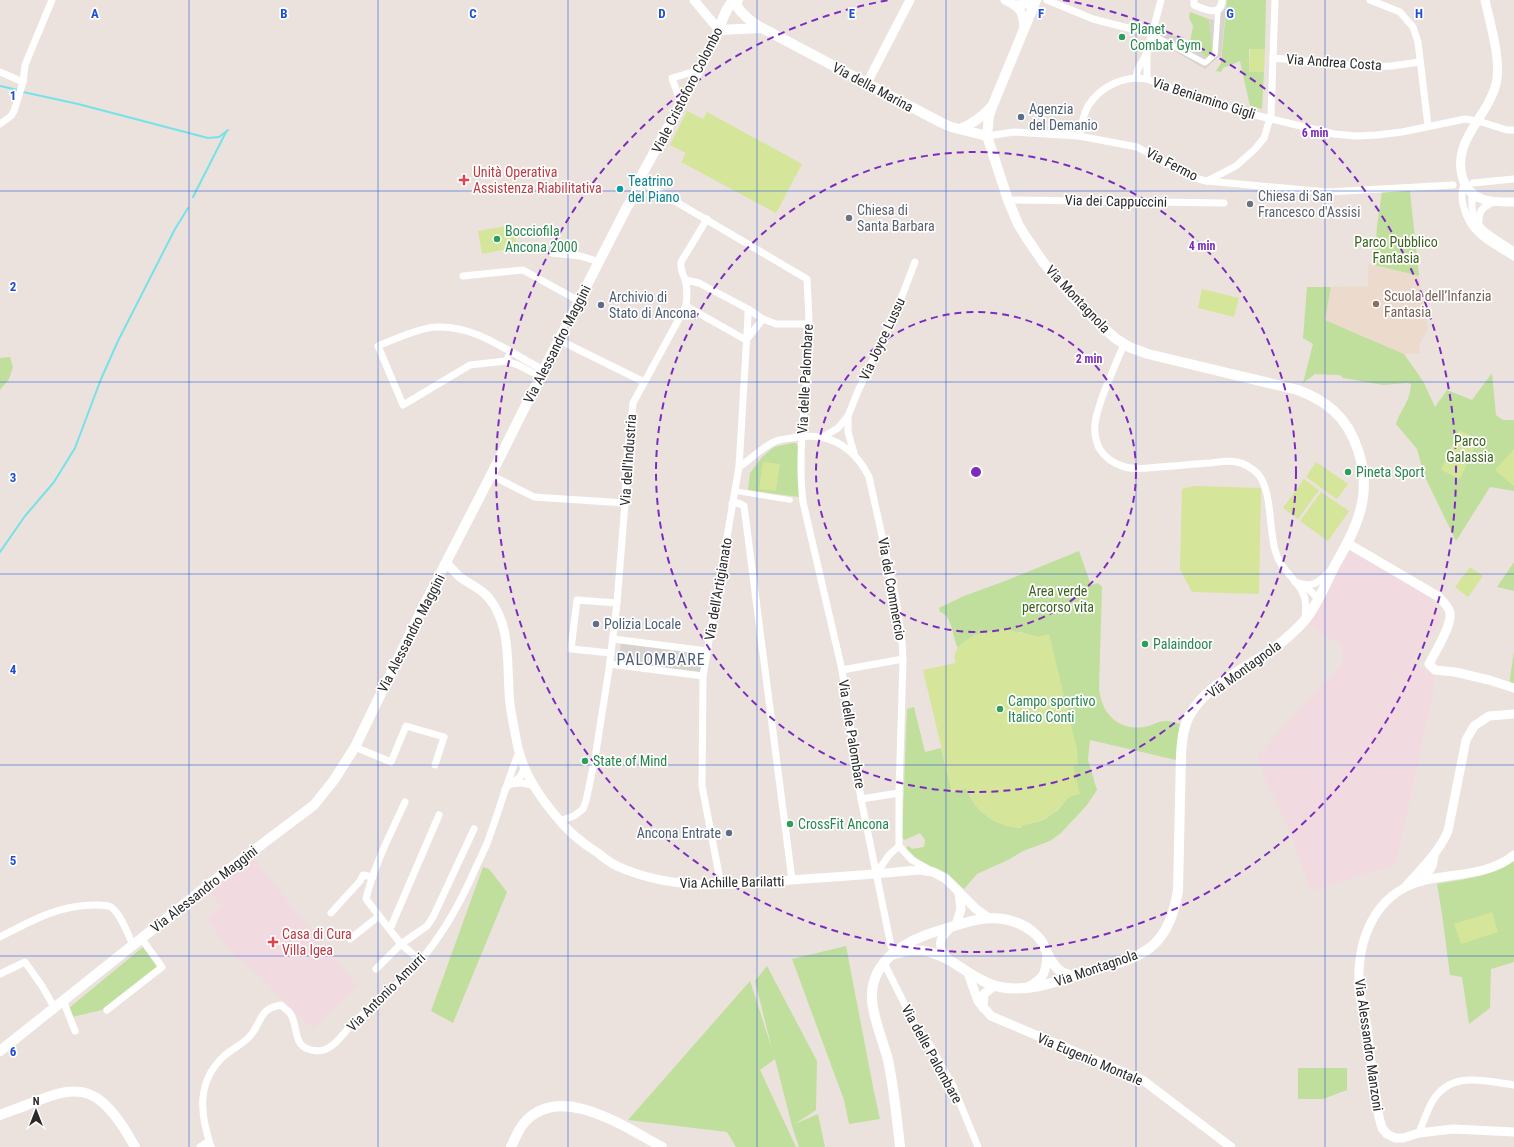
<svg xmlns="http://www.w3.org/2000/svg" width="1514" height="1147" viewBox="0 0 1514 1147" font-family="'Roboto Condensed',sans-serif">
<style>
.education{fill:#ecdbcd}
.medical{fill:#f1dbe1}
.green{fill:#c1df9c}
.pitch{fill:#d5e599}
.plaza{fill:#d8d3cf}
.lines{fill:none;stroke-linecap:round;stroke-linejoin:round}
.stream{stroke:#76e2e7;stroke-width:2}
.pedestrian{stroke:#fff;stroke-width:5.5}
.minor{stroke:#fff;stroke-width:7}
.tertiary{stroke:#fff;stroke-width:9}
.secondary{stroke:#fff;stroke-width:10}
.grid{fill:none;stroke:#1d4ed8;stroke-width:1;stroke-opacity:0.55}
.ring{fill:none;stroke:#7b2cbf;stroke-width:2;stroke-dasharray:7 5}
.leisure-dot{fill:#2e9e5b;stroke:#fff;stroke-width:1.5}
.service-dot{fill:#5c6f8a;stroke:#fff;stroke-width:1.5}
.health-dot{fill:#e0444e;stroke:#fff;stroke-width:1.5}
.culture-dot{fill:#0f9aa8;stroke:#fff;stroke-width:1.5}
.worship-dot{fill:#6b7280;stroke:#fff;stroke-width:1.5}
.education-dot{fill:#8d6e63;stroke:#fff;stroke-width:1.5}
.labels{text-anchor:middle;dominant-baseline:central;stroke-width:3.5;stroke-linejoin:round;paint-order:stroke}
.leisure-label{font-size:14px;fill:#27864d;stroke:#fff;text-anchor:start}
.street-label{font-size:14px;fill:#2a2a2a;stroke:#fff}
.service-label{font-size:14px;fill:#4e5e75;stroke:#fff;text-anchor:start}
.health-label{font-size:14px;fill:#be3a42;stroke:#fff;text-anchor:start}
.culture-label{font-size:14px;fill:#0d838f;stroke:#fff;text-anchor:start}
.worship-label{font-size:14px;fill:#5b616d;stroke:#fff;text-anchor:start}
.park-label{font-size:14px;fill:#3b631e;stroke:#fff}
.education-label{font-size:14px;fill:#785e54;stroke:#fff;text-anchor:start}
.quarter-label{font-size:16px;letter-spacing:1px;fill:#4d5e78;stroke:#fff}
.grid-label{font-size:13px;text-anchor:middle;font-weight:bold;fill:#1d4ed8;stroke:#fff;stroke-width:3.5;stroke-linejoin:round;paint-order:stroke}
.centre{fill:#7b2cbf;stroke:#fff;stroke-width:2}
.ring-label{font-size:12px;text-anchor:middle;font-weight:bold;fill:#7b2cbf;stroke:#fff;stroke-width:3.5;stroke-linejoin:round;paint-order:stroke}
</style>
<rect width="100%" height="100%" fill="#ebe2dd"/>
<polygon class="education" points="1368,264 1419,276 1428,330 1419,344 1420,353 1404,354 1352,331 1325,320 1331,287 1368,286"/>
<g class="medical">
<polygon points="1349,551 1414,587 1432,600 1439,616 1440,623 1412,661 1436,678 1396,865 1311,891 1285,821 1263,775 1258,755 1343,662 1341,645 1306,624 1314,614"/>
<polygon points="253,857 357,986 314,1028 297,1015 257,973 234,955 206,919 221,906 209,892"/>
</g>
<g class="green">
<polygon points="1227,0 1266,0 1265,49 1249,49 1249,71 1264,72 1262,109 1250,106 1240,61 1223,68 1221,72 1216,71 1221,63"/>
<polygon points="1190,12 1209,19 1213,51 1207,58 1190,42 1193,26 1189,18"/>
<polygon points="1382,191 1410,191 1419,276 1374,265 1377,226"/>
<path d="M 1307,287 L 1331,287 L 1325,320 L 1404,354 L 1423,381 L 1435,407 L 1447,390 L 1472,400 L 1492,373 L 1496,415 L 1503,420 L 1514,420 L 1514,491 L 1490,487 L 1456,541 L 1424,475 L 1417,449 L 1396,424 C 1401,408 1410,403 1411,384 L 1407,383 L 1383,385 L 1343,378 L 1340,375 L 1315,374 L 1303,383 L 1313,344 L 1303,338 Z"/>
<polygon points="10,357 13,367 9,379 0,390 0,358"/>
<polygon points="792,443 796,443 798,447 799,497 748,490 750,473 762,457 774,447"/>
<path d="M 1079,551 L 1091,585 L 1098,583 L 1102,587 L 1099,688 C 1101,713 1118,731 1144,727 C 1151,726 1158,721 1165,721 C 1169,720 1175,723 1180,724 L 1176,760 L 1090,740 L 1088,760 L 1097,790 L 1087,805 L 1061,833 L 1050,841 L 1023,851 L 1008,860 L 977,874 L 964,889 L 947,873 L 936,868 L 923,864 L 905,848 L 909,846 L 912,849 L 924,847 L 925,840 L 920,833 L 905,840 L 902,838 L 907,709 L 914,707 L 925,752 L 941,748 L 952,792 L 966,788 C 976,813 995,826 1022,828 L 1022,825 L 1037,822 L 1045,819 L 1058,810 L 1063,804 L 1068,797 L 1073,766 L 1049,635 L 1038,637 L 1020,632 L 975,635 L 958,648 C 952,637 953,616 940,612 L 939,608 L 964,596 L 1005,581 Z"/>
<polygon points="1514,562 1514,591 1497,587"/>
<polygon points="1514,651 1514,687 1509,686"/>
<path d="M 1514,861 L 1514,962 L 1491,969 L 1490,1008 L 1469,1024 L 1462,977 L 1450,975 L 1442,914 L 1437,884 C 1464,879 1491,877 1514,861 Z"/>
<polygon points="483,867 489,869 507,892 453,1023 431,1011"/>
<polygon points="846,946 874,1092 880,1119 849,1124 844,1100 792,959"/>
<polygon points="143,947 157,967 102,1010 72,1017 69,1008"/>
<polygon points="767,966 817,1061 816,1110 795,1124 818,1114 825,1147 799,1147 792,1126 775,1059 760,1070 796,1147 736,1147 727,1132 628,1120 750,981 772,1049 755,981"/>
<polygon points="1298,1068 1347,1068 1347,1090 1323,1099 1298,1099"/>
</g>
<g class="pitch">
<polygon points="1250,49 1265,49 1264,72 1249,72"/>
<polygon points="687,111 703,119 707,112 802,164 776,213 681,162 686,153 670,145"/>
<polygon points="513,225 517,247 482,254 478,231"/>
<polygon points="1202,289 1239,298 1234,317 1198,308"/>
<polygon points="1459,430 1478,439 1460,479 1441,470"/>
<polygon points="1514,449 1514,486 1495,470"/>
<polygon points="763,462 780,464 776,491 759,489"/>
<polygon points="1316,462 1348,484 1337,499 1306,477"/>
<polygon points="1304,479 1319,490 1298,519 1283,508"/>
<polygon points="1194,486 1261,488 1259,594 1192,592 1180,569 1182,489"/>
<polygon points="1321,492 1349,511 1328,541 1300,521"/>
<polygon points="1470,567 1483,576 1468,597 1455,587"/>
<path d="M 1001,629 L 1010,630 L 1038,637 L 1049,634 L 1077,749 L 1078,765 L 1073,766 L 1080,794 C 1063,798 1068,800 1057,810 C 1047,820 1035,823 1022,825 L 1022,828 C 995,826 976,813 966,788 L 952,792 L 923,670 L 956,663 C 955,661 954,657 955,654 C 959,638 986,631 1001,629 Z"/>
<polygon points="1492,912 1498,932 1461,944 1454,924"/>
</g>
<g class="plaza">
<polygon points="1226,8 1221,56 1217,58 1205,69 1156,40 1158,31 1166,32 1190,42 1207,58 1213,51 1209,19 1214,20 1215,15 1222,12 1224,9"/>
<polygon points="621,641 700,652 699,664 701,665 700,672 697,674 615,661 616,660 619,659"/>
</g>
<g class="lines">
<g class="stream">
<polyline points="0,86 18,90"/>
<polyline points="23,92 78,104 208,138 219,137 228,130"/>
<polyline points="193,197 226,132"/>
<polyline points="0,552 25,516 54,482 75,448 101,379 118,341 175,229 188,208"/>
</g>
<g class="pedestrian">
<polyline points="1151,34 1205,63 1215,54 1218,10"/>
<polyline points="735,491 790,500"/>
</g>
<g class="minor">
<polyline points="1047,0 1093,19 1151,34"/>
<path d="M 1194,0 L 1194,5 C 1205,9 1221,18 1222,0"/>
<polyline points="1370,0 1400,12 1413,27 1418,42 1428,126"/>
<polyline points="1273,58 1373,67 1391,66 1420,62"/>
<polyline points="0,72 23,82"/>
<polyline points="1136,77 1138,69 1147,53"/>
<polyline points="1147,79 1147,53 1161,0"/>
<polyline points="681,104 672,78 699,70"/>
<polyline points="0,124 11,116 14,111 23,82 25,65 52,0"/>
<polyline points="987,136 1014,132 1079,136 1137,147 1195,178 1206,181 1327,192 1453,185"/>
<path d="M 1079,136 C 1081,127 1083,115 1088,106 C 1101,86 1124,75 1147,79 L 1218,106 L 1334,134 L 1356,136 L 1377,135 L 1402,132 L 1465,119 L 1478,121 L 1507,130 L 1514,130"/>
<path d="M 639,180 L 807,279 C 808,302 810,326 809,349 C 806,400 797,451 803,502 L 842,670 L 861,799 L 891,946"/>
<polyline points="1207,181 1236,166 1255,149 1264,138 1271,115 1275,0"/>
<polyline points="1473,183 1514,179"/>
<path d="M 1464,184 C 1461,193 1461,199 1464,208 C 1471,235 1492,243 1514,257"/>
<path d="M 1472,194 C 1472,202 1471,212 1475,219 C 1482,233 1502,242 1514,251"/>
<polyline points="1008,200 1224,203"/>
<path d="M 1479,225 C 1478,211 1482,207 1494,202"/>
<polyline points="552,253 580,256 600,262"/>
<polyline points="463,276 523,270 579,301"/>
<polyline points="686,280 699,283 748,309 748,316 739,467 703,676 702,786 721,885"/>
<polyline points="686,306 746,340 763,319 776,324 809,324"/>
<polyline points="748,309 763,319"/>
<polyline points="559,340 644,382"/>
<path d="M 1124,344 C 1115,367 1098,401 1095,424 C 1094,432 1096,441 1099,448 C 1105,458 1114,464 1125,467 C 1136,470 1148,468 1159,467 C 1176,466 1193,464 1210,463 C 1219,462 1229,460 1237,462 C 1246,464 1252,468 1258,474 C 1272,490 1269,529 1275,550 C 1280,571 1298,579 1304,596 C 1307,603 1305,612 1305,620"/>
<polyline points="508,357 506,361 518,365 541,377"/>
<path d="M 506,361 L 470,365 L 403,405 L 378,346 C 392,340 422,327 436,327 C 477,325 509,353 544,370"/>
<polyline points="848,416 848,432 854,453"/>
<polyline points="823,437 838,428 848,416 858,391 897,309 915,262"/>
<path d="M 739,467 C 751,459 761,448 774,442 C 779,439 786,439 792,438 C 827,431 853,445 869,477 L 896,599 L 902,640 L 903,659 L 899,793 L 899,846 L 889,855 L 876,874"/>
<polyline points="491,475 534,497 625,503"/>
<polyline points="732,504 738,503 744,506 792,880"/>
<path d="M 1295,582 C 1312,588 1317,584 1329,572"/>
<polyline points="1305,586 1319,599"/>
<polyline points="613,639 707,651"/>
<polyline points="611,653 571,649 577,600 617,603"/>
<polyline points="610,664 703,676"/>
<polyline points="842,670 903,659"/>
<polyline points="355,747 391,762 406,726 444,737 435,765"/>
<polyline points="510,784 520,777 524,769"/>
<polyline points="505,789 510,784 522,783 532,785"/>
<polyline points="861,799 899,793"/>
<path d="M 405,802 C 391,833 374,865 366,899 L 401,944 L 421,961"/>
<path d="M 559,821 L 574,816 L 583,809 L 586,801 L 595,758 L 609,669 L 617,603 L 625,503 L 627,458 L 633,403 L 686,306 C 687,297 688,289 685,280 C 683,273 680,270 681,262 L 707,219"/>
<polyline points="899,846 912,860 930,870"/>
<polyline points="331,913 360,881 363,875 373,877"/>
<polyline points="390,929 439,815"/>
<path d="M 0,937 C 33,920 58,905 96,905 C 101,905 107,905 111,907 C 121,914 128,935 133,945"/>
<polyline points="350,939 379,916"/>
<polyline points="884,963 915,1025 930,1045 953,1086 978,1147"/>
<polyline points="376,969 401,944 427,926 433,917 474,829"/>
<polyline points="0,974 25,962 42,986 54,1007"/>
<polyline points="63,1000 75,1031"/>
<polyline points="107,1010 162,967 141,938"/>
<path d="M 1419,1133 C 1423,1123 1427,1111 1432,1102 C 1451,1070 1484,1081 1514,1085"/>
<polyline points="200,1147 206,1143 211,1147"/>
<path d="M 211,1147 C 200,1114 196,1082 224,1056 C 232,1049 243,1044 250,1036 C 263,1021 258,1009 281,1005 C 284,1008 287,1010 290,1013 C 298,1024 293,1044 308,1049 C 331,1058 342,1033 356,1020 C 378,1001 401,983 420,961 C 445,932 462,900 477,865 C 482,855 487,845 490,835 C 500,807 508,779 519,752"/>
</g>
<g class="tertiary">
<polyline points="694,0 719,30"/>
<path d="M 1005,0 C 1021,8 1023,11 1024,29"/>
<path d="M 1485,0 C 1490,23 1500,56 1497,79 C 1491,116 1450,139 1463,179 C 1471,203 1493,202 1514,202"/>
<polyline points="1016,5 1027,4 1031,0"/>
<polyline points="867,83 910,0"/>
<path d="M 1347,543 L 1439,597 C 1443,602 1449,607 1450,613 C 1452,626 1435,652 1429,664 L 1435,670 L 1455,672 L 1489,680 L 1514,688"/>
<path d="M 446,563 C 451,567 455,573 460,577 C 469,584 480,588 488,597 C 513,626 506,669 510,704 C 512,719 515,733 518,748 C 524,774 538,795 555,815 C 567,831 582,843 598,853 C 604,858 610,863 617,866 C 674,892 731,885 791,880 C 834,877 876,874 919,870 L 933,872 L 946,879 L 976,909 L 989,918"/>
<path d="M 1514,855 C 1489,876 1452,873 1422,881 C 1374,894 1357,940 1359,986 C 1360,1000 1365,1013 1367,1027 C 1370,1057 1374,1087 1379,1117 L 1382,1128 L 1387,1134 L 1395,1138 L 1403,1138 L 1419,1133 L 1453,1129 L 1514,1132"/>
<polyline points="1422,881 1432,866 1434,856"/>
<path d="M 1407,885 C 1422,868 1439,852 1448,831 L 1466,740 L 1474,726 L 1489,716 L 1514,714"/>
<polyline points="956,925 961,909 959,893"/>
<path d="M 948,960 C 937,946 938,939 951,927"/>
<polyline points="968,973 978,1001 991,1016 1144,1081 1231,1147"/>
<path d="M 1028,987 C 1045,978 1046,972 1047,954"/>
<polyline points="983,1008 984,994 994,986"/>
</g>
<g class="secondary">
<path d="M 738,0 L 736,5 C 743,16 751,22 762,28 L 940,122 L 951,127 L 987,136"/>
<polyline points="719,30 761,28"/>
<path d="M 960,129 C 973,124 982,117 991,107"/>
<path d="M 634,184 L 639,180 C 664,134 690,88 714,41 C 721,28 723,10 734,0"/>
<path d="M 891,955 C 901,952 912,949 924,951 C 952,955 972,981 1000,987 C 1030,993 1061,980 1089,971 C 1110,965 1133,961 1151,947 C 1168,933 1174,912 1178,891 L 1181,754 C 1182,741 1183,728 1189,716 C 1206,686 1238,672 1266,654 C 1280,644 1294,633 1305,620 C 1318,604 1325,585 1334,567 C 1346,546 1360,522 1363,497 C 1367,469 1356,431 1334,411 C 1323,401 1311,395 1298,390 L 1148,354 L 1129,347 L 1115,338 L 1094,319 L 1071,295 L 1043,262 L 1026,237 L 1018,224 L 1008,200 L 987,136 L 989,116 L 992,107 L 1036,0"/>
<path d="M 0,1051 L 212,882 L 314,805 L 334,780 L 355,747 L 422,609 L 491,475 L 548,361 L 627,207 C 633,198 639,190 639,180"/>
<path d="M 0,1115 C 10,1111 19,1108 29,1104 C 52,1095 80,1082 102,1102 C 116,1114 126,1131 135,1147"/>
<path d="M 511,1147 C 515,1139 518,1130 524,1123 C 560,1081 626,1128 662,1147"/>
<path d="M 900,1147 C 897,1118 894,1089 888,1060 C 883,1040 873,1019 872,999 C 870,959 909,939 941,930 C 968,922 990,912 1018,923 C 1028,927 1040,936 1044,946 C 1048,955 1051,963 1058,969 C 1062,973 1067,974 1072,976"/>
</g>
</g>
<path class="grid" d="M 189,0 L 189,1147M 378,0 L 378,1147M 568,0 L 568,1147M 757,0 L 757,1147M 946,0 L 946,1147M 1136,0 L 1136,1147M 1325,0 L 1325,1147M 0,191 L 1514,191M 0,382 L 1514,382M 0,574 L 1514,574M 0,765 L 1514,765M 0,956 L 1514,956"/>
<g class="ring">
<circle cx="976" cy="472" r="160"/>
<circle cx="976" cy="472" r="320"/>
<path d="M1063 0A480 480 0 1 1 889 0"/>
</g>
<g class="leisure-dot">
<circle cx="1122" cy="37" r="4"/>
<circle cx="497" cy="239" r="4"/>
<circle cx="1348" cy="472" r="4"/>
<circle cx="1145" cy="644" r="4"/>
<circle cx="1000" cy="709" r="4"/>
<circle cx="585" cy="761" r="4"/>
<circle cx="790" cy="824" r="4"/>
</g>
<g class="service-dot">
<circle cx="1021" cy="117" r="4"/>
<circle cx="601" cy="305" r="4"/>
<circle cx="596" cy="624" r="4"/>
<circle cx="729" cy="833" r="4"/>
</g>
<g class="health-dot">
<path d="M462 174h4v4h4v4h-4v4h-4v-4h-4v-4h4z"/>
<path d="M271 936h4v4h4v4h-4v4h-4v-4h-4v-4h4z"/>
</g>
<circle class="culture-dot" cx="620" cy="189" r="4"/>
<g class="worship-dot">
<circle cx="1250" cy="204" r="4"/>
<circle cx="849" cy="218" r="4"/>
</g>
<circle class="education-dot" cx="1376" cy="304" r="4"/>
<g class="labels">
<g class="leisure-label">
<text x="1130" y="29">Planet<tspan x="1130" dy="16">Combat Gym</tspan></text>
<text x="505" y="231">Bocciofila<tspan x="505" dy="16">Ancona 2000</tspan></text>
<text x="1356" y="472">Pineta Sport</text>
<text x="1153" y="644">Palaindoor</text>
<text x="1008" y="701">Campo sportivo<tspan x="1008" dy="16">Italico Conti</tspan></text>
<text x="593" y="761">State of Mind</text>
<text x="798" y="824">CrossFit Ancona</text>
</g>
<g class="street-label">
<text transform="translate(1334 62) rotate(4)">Via Andrea Costa</text>
<text transform="translate(873 87) rotate(28)">Via della Marina</text>
<text transform="translate(687 90) rotate(-63)">Viale Cristoforo Colombo</text>
<text transform="translate(1204 98) rotate(18)">Via Beniamino Gigli</text>
<text transform="translate(1172 164) rotate(27)">Via Fermo</text>
<text transform="translate(1116 201) rotate(1)">Via dei Cappuccini</text>
<text transform="translate(1078 299) rotate(47)">Via Montagnola</text>
<text transform="translate(882 339) rotate(-65)">Via Joyce Lussu</text>
<text transform="translate(557 344) rotate(-63)">Via Alessandro Maggini</text>
<text transform="translate(805 379) rotate(-87)">Via delle Palombare</text>
<text transform="translate(628 460) rotate(-86)">Via dell'Industria</text>
<text transform="translate(718 589) rotate(-80)">Via dell'Artigianato</text>
<text transform="translate(892 589) rotate(80)">Via del Commercio</text>
<text transform="translate(411 633) rotate(-63)">Via Alessandro Maggini</text>
<text transform="translate(1244 669) rotate(-36)">Via Montagnola</text>
<text transform="translate(852 734) rotate(81)">Via delle Palombare</text>
<text transform="translate(732 882) rotate(-1)">Via Achille Barilatti</text>
<text transform="translate(204 889) rotate(-38)">Via Alessandro Maggini</text>
<text transform="translate(1096 968) rotate(-19)">Via Montagnola</text>
<text transform="translate(386 992) rotate(-45)">Via Antonio Amurri</text>
<text transform="translate(1369 1045) rotate(82)">Via Alessandro Manzoni</text>
<text transform="translate(932 1054) rotate(61)">Via delle Palombare</text>
<text transform="translate(1090 1059) rotate(23)">Via Eugenio Montale</text>
</g>
<g class="service-label">
<text x="1029" y="109">Agenzia<tspan x="1029" dy="16">del Demanio</tspan></text>
<text x="609" y="297">Archivio di<tspan x="609" dy="16">Stato di Ancona</tspan></text>
<text x="604" y="624">Polizia Locale</text>
<text x="721" y="833" text-anchor="end">Ancona Entrate</text>
</g>
<g class="health-label">
<text x="473" y="172">Unità Operativa<tspan x="473" dy="16">Assistenza Riabilitativa</tspan></text>
<text x="282" y="934">Casa di Cura<tspan x="282" dy="16">Villa Igea</tspan></text>
</g>
<g class="culture-label">
<text x="628" y="181">Teatrino<tspan x="628" dy="16">del Piano</tspan></text>
</g>
<g class="worship-label">
<text x="1258" y="196">Chiesa di San<tspan x="1258" dy="16">Francesco d'Assisi</tspan></text>
<text x="857" y="210">Chiesa di<tspan x="857" dy="16">Santa Barbara</tspan></text>
</g>
<g class="park-label">
<text x="1396" y="242">Parco Pubblico<tspan x="1396" dy="16">Fantasia</tspan></text>
<text x="1470" y="441">Parco<tspan x="1470" dy="16">Galassia</tspan></text>
<text x="1058" y="591">Area verde<tspan x="1058" dy="16">percorso vita</tspan></text>
</g>
<g class="education-label">
<text x="1384" y="296">Scuola dell’Infanzia<tspan x="1384" dy="16">Fantasia</tspan></text>
</g>
<g class="quarter-label">
<text x="661" y="659">PALOMBARE</text>
</g>
</g>
<g class="grid-label">
<text x="95" y="18">A</text>
<text x="284" y="18">B</text>
<text x="473" y="18">C</text>
<text x="662" y="18">D</text>
<text x="852" y="18">E</text>
<text x="1041" y="18">F</text>
<text x="1230" y="18">G</text>
<text x="1419" y="18">H</text>
<text x="13" y="100">1</text>
<text x="13" y="291">2</text>
<text x="13" y="482">3</text>
<text x="13" y="674">4</text>
<text x="13" y="865">5</text>
<text x="13" y="1056">6</text>
</g>
<circle cx="976" cy="472" r="6" class="centre"/>
<g class="ring-label">
<text x="1315" y="137">6 min</text>
<text x="1202" y="250">4 min</text>
<text x="1089" y="363">2 min</text>
</g>
<g transform="translate(36 1111)" stroke="#ffffff" stroke-width="3" paint-order="stroke">
<path d="M0-3L7 15L0 10L-7 15Z" fill="#2a2a2a"/>
<text y="-6" font-size="11" font-weight="bold" text-anchor="middle" fill="#2a2a2a">N</text>
</g>
</svg>
